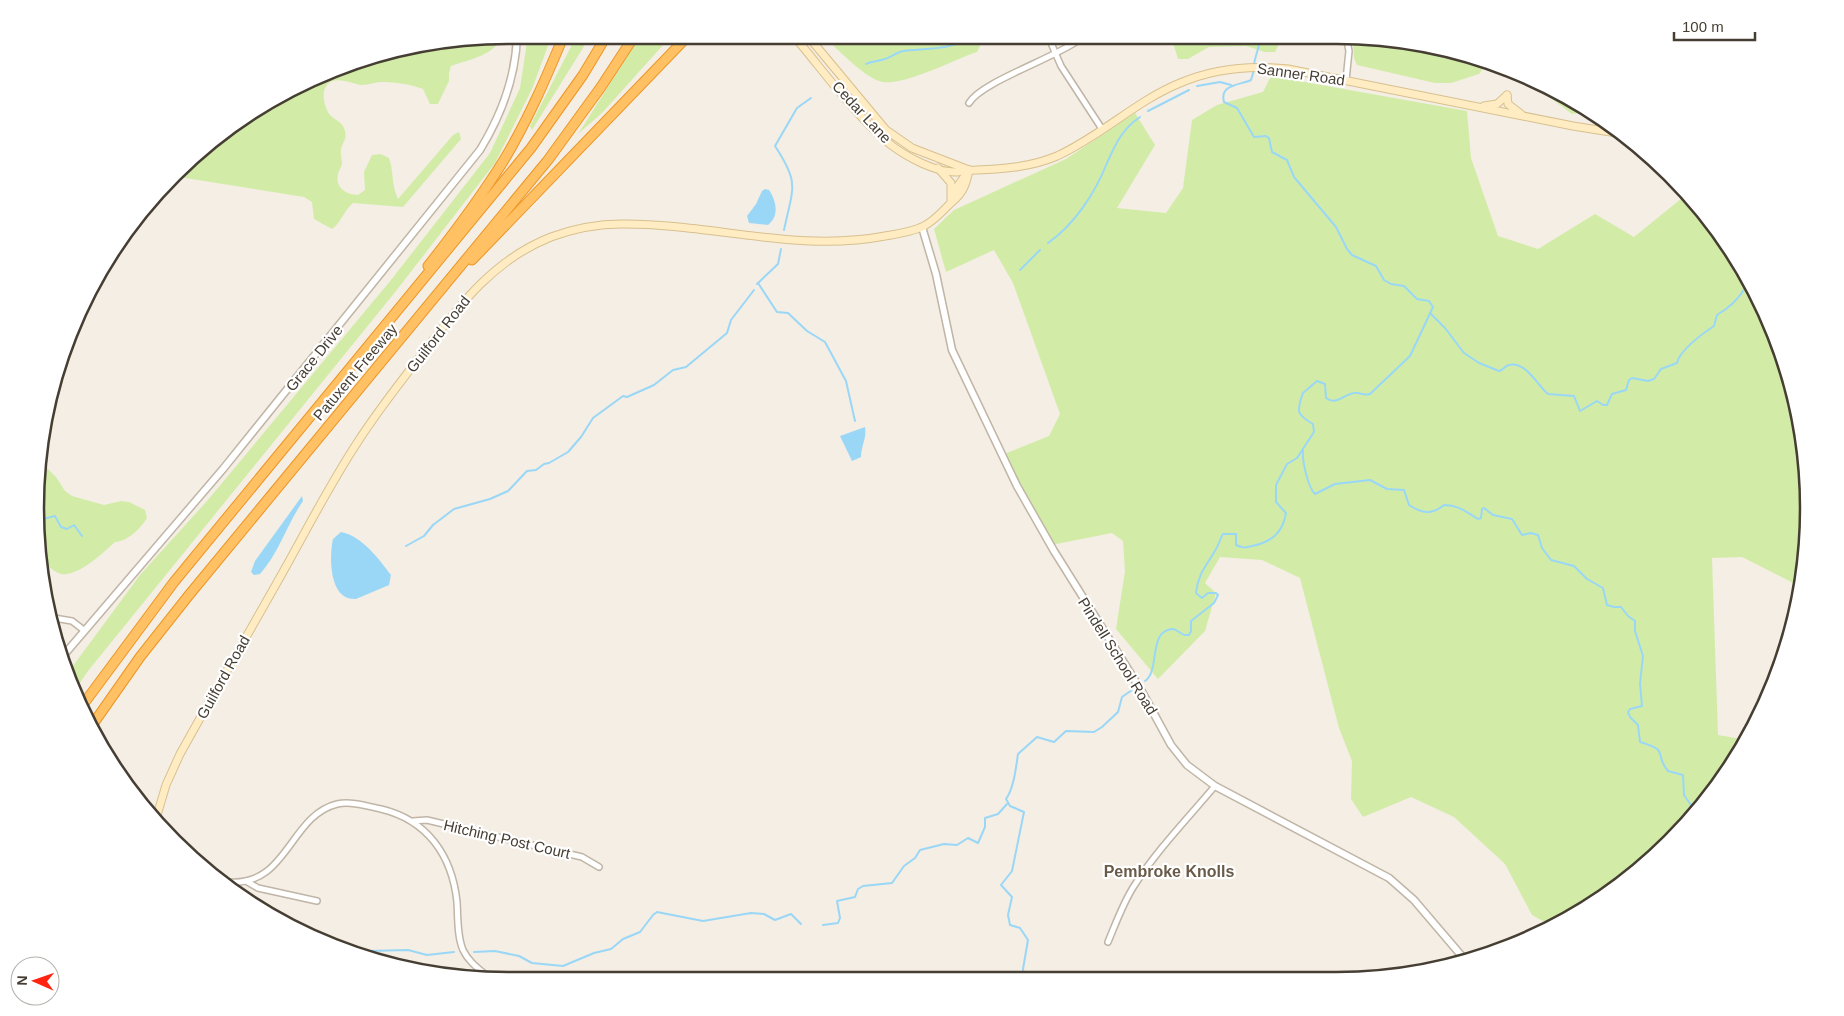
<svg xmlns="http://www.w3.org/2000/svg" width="1844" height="1016" viewBox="0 0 1844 1016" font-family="Helvetica,sans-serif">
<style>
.green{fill:#d2eca8}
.water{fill:#9ad7f7}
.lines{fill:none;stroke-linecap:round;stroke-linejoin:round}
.stream{stroke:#9ad7f7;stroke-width:2}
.minor-casing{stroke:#c0b5a6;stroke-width:8}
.tertiary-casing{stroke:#c0b5a6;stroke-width:9}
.secondary-casing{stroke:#d8c08f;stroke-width:9}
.motorway-casing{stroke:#ec9626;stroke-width:11}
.minor{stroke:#fff;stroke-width:5}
.tertiary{stroke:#fff;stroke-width:6}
.secondary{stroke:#ffecc2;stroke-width:7}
.motorway{stroke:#ffc163;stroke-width:9}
.labels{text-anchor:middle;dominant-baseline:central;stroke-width:4.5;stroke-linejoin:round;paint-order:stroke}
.street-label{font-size:15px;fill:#463e33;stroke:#fff}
.neighbourhood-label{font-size:16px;font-weight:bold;fill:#6a5b49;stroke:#fff}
.rim{fill:none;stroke:#463e33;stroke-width:2.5}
</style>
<rect width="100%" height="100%" fill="#f4eee4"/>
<g class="green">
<polygon points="528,35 552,35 532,89 495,163 396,291 88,671 73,693 67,674 140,575 207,501 391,280 490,153 520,88"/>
<polygon points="577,35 591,35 532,130 530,126"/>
<polygon points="641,35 672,35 602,113 578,134"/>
<path d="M 822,35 L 985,36 L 977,52 C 955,59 899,89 879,81 C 860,74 837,48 822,35 Z"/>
<path d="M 502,36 C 494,56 470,59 451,66 L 449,73 L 449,81 L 438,104 L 430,104 L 423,89 C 409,84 396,82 381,82 C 375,82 369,85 362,85 C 353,84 337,76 329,83 C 320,90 324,107 330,115 C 336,121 343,122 345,131 C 347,139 343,142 341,149 C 340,153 342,159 342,164 C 341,168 339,170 338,174 C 335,189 347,194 358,195 L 365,190 L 364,172 L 372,155 L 381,154 L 389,158 C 394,172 391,184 398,199 L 453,135 L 459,132 L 461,139 L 403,207 L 353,203 C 343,211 342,222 332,229 L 314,219 L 312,202 L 304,197 L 179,177 L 220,133 L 356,60 Z"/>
<polygon points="1171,36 1280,36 1280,42 1275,52 1265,52 1246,46 1209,47 1188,59 1178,59"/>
<polygon points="1353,36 1367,36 1459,51 1487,63 1479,74 1451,83 1435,83 1357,65 1354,58"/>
<polygon points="1271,76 1467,111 1471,158 1498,236 1538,249 1595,214 1634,237 1687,194 1711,220 1760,299 1793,385 1808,477 1805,569 1801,587 1742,557 1712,558 1718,735 1747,740 1671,842 1599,901 1550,925 1532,915 1505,864 1454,817 1411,797 1363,817 1351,799 1352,761 1339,728 1300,578 1262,560 1220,557 1205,583 1216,593 1205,631 1158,679 1116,629 1125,571 1123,541 1112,533 1051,545 1002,455 1049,436 1060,414 1013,283 994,250 946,272 934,229 954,210 1066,159 1135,113 1155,145 1117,208 1166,213 1183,188 1192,120 1217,105 1263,92"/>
<polygon points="1524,78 1572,98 1582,105 1577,113 1572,114"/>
<path d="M 43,464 L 56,477 L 65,491 L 72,496 L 104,505 L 121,501 L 129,502 L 145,510 L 147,518 C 140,529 128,541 115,542 C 104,552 78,577 61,574 C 54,572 47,565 41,561 L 36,539 Z"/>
</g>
<g class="water">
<path d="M 765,189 L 769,190 C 776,200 780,216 768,225 L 749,223 L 747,216 L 756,204 L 762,191 Z"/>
<path d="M 865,427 C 867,438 861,446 861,457 L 852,461 L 840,436 Z"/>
<path d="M 302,496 L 303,501 C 287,524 279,553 260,574 L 254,575 L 251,572 L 255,561 Z"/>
<path d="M 341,532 C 362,536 379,559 391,575 L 389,585 L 356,599 C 329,601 329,557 333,539 Z"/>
</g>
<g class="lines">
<g class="stream">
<path d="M 866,64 C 871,61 875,62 881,60 C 889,59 895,53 903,51 C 919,48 958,51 967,36"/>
<path d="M 1254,65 C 1255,55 1261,44 1260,36"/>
<polyline points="1197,86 1220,82 1231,85"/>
<polyline points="1148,111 1189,90"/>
<path d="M 784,230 C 793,187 800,184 775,146 L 797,108 L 811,98"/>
<path d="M 1048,243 C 1075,224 1095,193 1107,163 C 1115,145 1122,129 1140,117"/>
<polyline points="1020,270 1040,250"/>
<polyline points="758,283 777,312 788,313 807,331 825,342 846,381 855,421"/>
<polyline points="757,284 778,264 781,249"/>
<path d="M 1430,313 L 1445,328 L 1464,353 L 1479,363 L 1499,371 C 1504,370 1504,366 1509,365 C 1525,360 1538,386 1548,394 L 1574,396 L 1580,411 L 1597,401 L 1603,405 L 1607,405 L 1612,394 L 1626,390 L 1629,380 L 1632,378 L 1648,381 L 1654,379 L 1661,369 L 1677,363 C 1679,351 1703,333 1714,326 L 1717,315 C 1729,308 1738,300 1745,288 L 1744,282 L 1748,279"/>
<path d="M 1303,451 C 1302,460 1308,488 1315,494 L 1335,484 L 1370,480 L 1387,489 L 1404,490 L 1409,505 C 1423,514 1432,515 1444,505 C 1459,505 1466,512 1478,519 L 1481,518 L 1482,509 L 1484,508 L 1493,515 L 1512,519 L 1522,535 L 1531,533 L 1538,535 L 1542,548 L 1551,560 L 1574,566 L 1587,579 L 1603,588 L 1607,605 L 1614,607 L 1621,607 L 1628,616 L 1635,621 L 1635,631 L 1643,656 L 1640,683 L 1642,706 L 1630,709 L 1628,712 L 1630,717 L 1638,725 L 1640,742 C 1671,751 1653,753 1668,771 L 1683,775 L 1684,795 L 1695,811"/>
<polyline points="38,520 55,516 61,527 67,529 74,525 82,536"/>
<polyline points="406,546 424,536 433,525 454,509 490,499 508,491 527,471 536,470 544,464 549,463 568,452 581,437 593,418 623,396 627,397 654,385 673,370 686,367 727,333 731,320 754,290"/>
<path d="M 1145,681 C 1161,670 1147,629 1174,629 L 1184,635 L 1189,635 L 1191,631 L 1191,621 L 1214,603 L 1218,595 L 1216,593 L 1208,593 L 1202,598 L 1196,593 C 1198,573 1207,565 1216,549 C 1219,544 1220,539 1223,534 L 1236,534 L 1236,545 C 1242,548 1245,548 1252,546 C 1271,542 1283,533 1286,513 L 1276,502 L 1276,485 L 1287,464 L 1297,458 L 1314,432 L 1313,424 C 1297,415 1296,412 1303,393 L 1317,381 L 1325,384 L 1326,398 C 1337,406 1344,394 1354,393 C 1360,392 1363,396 1370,394 L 1410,356 L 1433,307 L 1429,301 L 1417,299 L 1404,286 L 1391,284 L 1384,280 L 1376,266 L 1352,255 L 1347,249 L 1336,227 L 1294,177 L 1287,160 L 1272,152 L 1269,138 L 1266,136 L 1254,137 L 1237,108 L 1224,102 C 1219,84 1241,85 1251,80 L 1254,70"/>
<polyline points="823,925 838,923 840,918 837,901 855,897 858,889 863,886 892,883 904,866 915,858 920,850 944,844 957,845 968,838 978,843 985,827 985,818 998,814 1007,804"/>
<polyline points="367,951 408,950 427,955 454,952"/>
<polyline points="474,952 495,951 519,956 532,963 563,966 594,953 611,949 623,939 640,932 653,915 657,912 703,921 751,913 764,914 775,920 791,914 801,924"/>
<path d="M 1024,978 L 1023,969 L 1028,940 L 1020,928 L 1010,925 L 1008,915 L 1012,897 L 1001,885 L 1012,871 L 1024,812 L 1010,806 L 1006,799 C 1014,788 1016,767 1018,754 L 1037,737 L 1054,742 L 1066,731 L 1094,732 L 1102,727 L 1118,712 L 1122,697 L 1132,690"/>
</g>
<defs>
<g id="minor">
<polyline points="1048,36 1061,66 1102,129"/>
<polyline points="1116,36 1128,41"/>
<polyline points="1346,80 1349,51 1346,36"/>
<path d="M 969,103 C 982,81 1059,57 1085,36"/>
<polyline points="54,618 72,621 85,631"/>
<polyline points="413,821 427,820 561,852 582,857 599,867"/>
<polyline points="246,881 258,888 317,901"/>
<path d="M 228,882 C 288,887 289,816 337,804 C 351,801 367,806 381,809 C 427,820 452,855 457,902 C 458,917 457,936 463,950 C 469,963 482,971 492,980"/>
<path d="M 1108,942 C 1116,923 1123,903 1134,886 C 1157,850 1187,819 1215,786"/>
</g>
<g id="tertiary">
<polyline points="922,227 936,274 952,350 1017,486 1054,551 1141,690 1171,745 1187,765 1215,786 1389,878 1414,900 1466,961"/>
<path d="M 63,656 L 223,469 L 480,150 C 502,114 516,77 517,35"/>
</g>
<g id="secondary">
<path d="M 793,35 C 822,69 857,118 891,145 C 907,157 936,173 957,172 C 963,171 969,170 976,170 C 1004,169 1031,167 1057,156 C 1101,136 1136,101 1180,83 C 1215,68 1251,65 1288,69 L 1573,126 L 1623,134"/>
<polyline points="807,35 886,130 912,148 969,170"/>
<polyline points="1507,95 1508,104 1521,114"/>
<polyline points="1484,106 1497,104 1507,95"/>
<polyline points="938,168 951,183 951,202"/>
<polyline points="952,194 969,170"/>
<path d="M 155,822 L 166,785 L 180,754 C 214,693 249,632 283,572 C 307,529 330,484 357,443 C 378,410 402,380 426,349 C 461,303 495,259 551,237 C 573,229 598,224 621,224 C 710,223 796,253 885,236 C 897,234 911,232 922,227 C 935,221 942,211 952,202 C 963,193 966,185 969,170"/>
</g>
<g id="motorway">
<polyline points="472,260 689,35"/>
<path d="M 428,266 C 455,232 481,197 504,160 C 528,120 546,78 564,35"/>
<polyline points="82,706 174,582 531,148 583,75 607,35"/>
<polyline points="93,724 140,657 189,595 548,160 601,87 635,35"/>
</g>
</defs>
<use href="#minor" class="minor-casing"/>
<use href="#tertiary" class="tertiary-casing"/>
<use href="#secondary" class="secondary-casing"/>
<use href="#motorway" class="motorway-casing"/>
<use href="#minor" class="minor"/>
<use href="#tertiary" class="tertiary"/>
<use href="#secondary" class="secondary"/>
<use href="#motorway" class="motorway"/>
</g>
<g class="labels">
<g class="street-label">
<text transform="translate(1301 74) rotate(8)">Sanner Road</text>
<text transform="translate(862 112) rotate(47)">Cedar Lane</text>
<text transform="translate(438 334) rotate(-52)">Guilford Road</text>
<text transform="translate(314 358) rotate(-51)">Grace Drive</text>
<text transform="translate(355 372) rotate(-50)">Patuxent Freeway</text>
<text transform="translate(1118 656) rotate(58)">Pindell School Road</text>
<text transform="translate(223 677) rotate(-61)">Guilford Road</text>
<text transform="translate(507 839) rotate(13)">Hitching Post Court</text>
</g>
<g class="neighbourhood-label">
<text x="1169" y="871">Pembroke Knolls</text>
</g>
</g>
<path d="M0 0H1844V1016H0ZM508 44H1336A464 464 0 0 1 1800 508V508A464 464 0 0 1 1336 972H508A464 464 0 0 1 44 508V508A464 464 0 0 1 508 44Z" fill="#fff" fill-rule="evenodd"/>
<path class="rim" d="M508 44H1336A464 464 0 0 1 1800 508V508A464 464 0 0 1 1336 972H508A464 464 0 0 1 44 508V508A464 464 0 0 1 508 44Z"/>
<g transform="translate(35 981) rotate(272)"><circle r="24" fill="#ffffff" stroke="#b5b2ad"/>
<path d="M0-4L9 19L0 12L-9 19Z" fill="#ff240f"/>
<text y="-8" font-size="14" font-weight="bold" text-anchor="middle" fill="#463e33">N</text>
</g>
<path d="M1674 32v8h81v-8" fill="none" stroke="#463e33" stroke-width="2.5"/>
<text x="1682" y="32" font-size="15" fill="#463e33" stroke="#ffffff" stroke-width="4" paint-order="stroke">100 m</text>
</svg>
